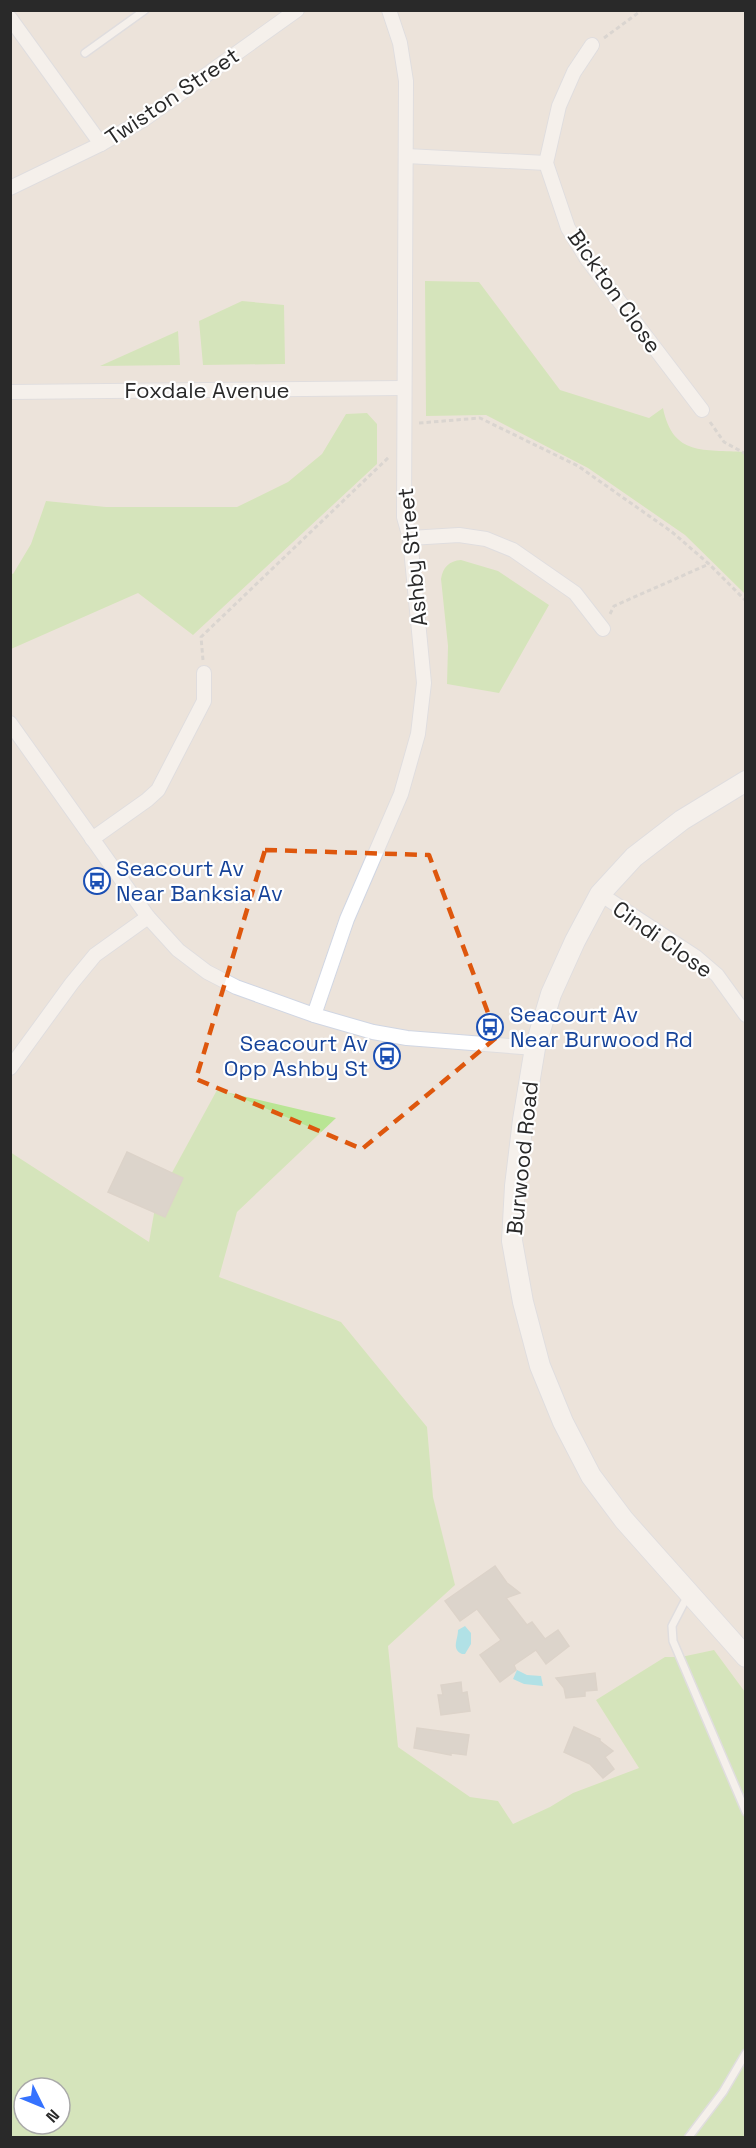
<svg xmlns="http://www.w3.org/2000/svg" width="756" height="2148" viewBox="0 0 756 2148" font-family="'Space Grotesk',sans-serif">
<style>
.green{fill:#b9e594;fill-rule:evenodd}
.water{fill:#69def3}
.building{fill:#c7c1b9;stroke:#c8beb4;stroke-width:1.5}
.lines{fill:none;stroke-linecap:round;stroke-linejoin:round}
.lane-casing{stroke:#d0d6e3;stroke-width:10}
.street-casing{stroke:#d0d6e3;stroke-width:16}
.secondary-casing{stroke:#d0d6e3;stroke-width:22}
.path{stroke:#c3c3c3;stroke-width:3;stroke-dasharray:4.5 3;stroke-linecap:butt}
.lane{stroke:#fff;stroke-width:7}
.street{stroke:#fff;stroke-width:14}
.secondary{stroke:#fff;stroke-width:20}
.marked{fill:none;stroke:#de570d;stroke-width:4.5;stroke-dasharray:12 8;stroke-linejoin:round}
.labels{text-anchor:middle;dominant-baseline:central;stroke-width:4.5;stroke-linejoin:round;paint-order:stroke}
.street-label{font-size:22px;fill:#292929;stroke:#fff}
.transit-label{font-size:22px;fill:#164399;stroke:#fff;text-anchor:start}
</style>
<rect width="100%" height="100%" fill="#ece3da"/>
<g class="green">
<path d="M 425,281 L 479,282 L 560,390 L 649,418 L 663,408 C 673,457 704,449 745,452 L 745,594 L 685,535 L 588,468 L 486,415 L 426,416 Z"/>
<polygon points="242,301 284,305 285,364 203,365 199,321"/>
<polygon points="178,331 180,365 100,366"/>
<polygon points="367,413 377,424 377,464 193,635 138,593 11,649 11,573 13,574 31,544 46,501 106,507 237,507 288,482 322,454 346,414"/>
<path d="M 461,560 L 498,571 L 549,605 L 499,693 L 447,684 L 448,646 L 441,579 C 443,567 449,561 461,560 Z"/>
<path d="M 217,1090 L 336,1118 L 237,1212 L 219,1277 L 341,1322 L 427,1427 L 433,1497 L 455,1585 L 388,1646 L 398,1747 L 470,1797 L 498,1801 L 513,1824 L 550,1807 L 573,1793 L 639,1768 L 596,1700 L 665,1657 L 681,1657 L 714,1650 L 745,1692 L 745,2137 L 11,2137 L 10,1152 L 149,1242 L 156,1202 ZM 24,2088 L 60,2088 L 60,2124 L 24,2124 Z"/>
</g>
<g class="water">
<path d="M 465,1626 L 471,1633 L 471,1644 L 465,1654 L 462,1654 C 451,1649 458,1640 458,1630 Z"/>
<polygon points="517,1670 527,1675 541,1676 543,1686 524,1684 513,1679"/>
</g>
<g class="building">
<polygon points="127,1152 183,1178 165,1217 108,1192"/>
<polygon points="495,1566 507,1583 520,1593 506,1598 527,1625 532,1622 545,1639 558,1630 569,1646 546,1664 536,1650 514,1665 516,1670 500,1682 480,1655 501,1640 477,1609 460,1621 445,1601"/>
<polygon points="595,1673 597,1690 585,1691 585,1696 566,1698 564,1688 556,1678"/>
<polygon points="461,1682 462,1693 467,1692 470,1711 441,1715 438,1695 443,1695 441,1685"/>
<polygon points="574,1727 600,1739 600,1741 613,1751 605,1757 614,1769 603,1778 590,1764 564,1752"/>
<polygon points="417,1728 469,1735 466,1755 451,1753 451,1755 414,1748"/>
</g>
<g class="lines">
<defs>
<g id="lane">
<polyline points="85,53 145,10"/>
<polyline points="688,1595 672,1626 673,1641 746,1812"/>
<polyline points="688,2138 723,2092 746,2053"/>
</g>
<g id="street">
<polyline points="10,18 101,144"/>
<polyline points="592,45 574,72 559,106 546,163 568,228 587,259 702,410"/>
<polyline points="406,156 546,163"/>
<polyline points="10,188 101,144 143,120 297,10"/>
<polyline points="10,392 403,388"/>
<polyline points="410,538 459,535 486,539 513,550 575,593 603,629"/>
<polyline points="10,723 148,917 178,950 207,972 236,987 314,1015 373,1032 407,1038 535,1048"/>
<polyline points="92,839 147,800 158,790 204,701 204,673"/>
<polyline points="600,894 696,957 717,975 746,1015"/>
<polyline points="314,1015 347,919 401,794 418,734 424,683 410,538 404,517 406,81 400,43 389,10"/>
<polyline points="10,1068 72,983 95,955 148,917"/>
</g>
<polyline id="secondary" points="746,781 682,820 634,857 600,894 575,941 551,994 535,1048 523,1120 515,1186 512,1241 523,1302 540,1366 563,1422 591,1476 624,1520 746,1657"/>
</defs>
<use href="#lane" class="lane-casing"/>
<use href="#street" class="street-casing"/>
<use href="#secondary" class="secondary-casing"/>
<g class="path">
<polyline points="604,38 642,10"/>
<polyline points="710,422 724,442 746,454"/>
<polyline points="419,423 480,418 578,466 672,532 709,564 746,601"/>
<polyline points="610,614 614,606 709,564"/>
<polyline points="203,660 201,637 389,457"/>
</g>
<use href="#lane" class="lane"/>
<use href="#street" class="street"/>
<use href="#secondary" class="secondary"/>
</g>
<path d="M0 0H756V2148H0ZM 265,850 L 429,855 L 497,1037 L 362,1149 L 196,1079 Z" fill="#ece3da" fill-opacity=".55" fill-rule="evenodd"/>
<path class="marked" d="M 265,850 L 429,855 L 497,1037 L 362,1149 L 196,1079 Z"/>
<defs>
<symbol id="bus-ring" viewBox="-11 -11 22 22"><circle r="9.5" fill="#fff" stroke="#1a4fb4" stroke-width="1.5"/><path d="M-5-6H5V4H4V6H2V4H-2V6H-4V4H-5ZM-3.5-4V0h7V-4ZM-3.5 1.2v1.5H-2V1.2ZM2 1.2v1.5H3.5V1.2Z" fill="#1a4fb4"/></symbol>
</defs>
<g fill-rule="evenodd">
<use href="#bus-ring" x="82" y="866" width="30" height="30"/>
<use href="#bus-ring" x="475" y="1012" width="30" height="30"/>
<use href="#bus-ring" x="372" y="1041" width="30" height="30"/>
</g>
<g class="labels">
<g class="street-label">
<text transform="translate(172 96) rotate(-34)">Twiston Street</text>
<text transform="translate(615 291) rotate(55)">Bickton Close</text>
<text x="207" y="390">Foxdale Avenue</text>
<text transform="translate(412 557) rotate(-96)">Ashby Street</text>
<text transform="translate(663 939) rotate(35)">Cindi Close</text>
<text transform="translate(522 1158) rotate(-84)">Burwood Road</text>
</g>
<g class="transit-label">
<text x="116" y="868">Seacourt Av<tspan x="116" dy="25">Near Banksia Av</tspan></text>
<text x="510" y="1014">Seacourt Av<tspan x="510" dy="25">Near Burwood Rd</tspan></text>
<text x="368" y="1043" text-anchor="end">Seacourt Av<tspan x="368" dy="25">Opp Ashby St</tspan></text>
</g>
</g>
<rect width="756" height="2148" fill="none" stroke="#292929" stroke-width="24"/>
<g transform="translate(42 2106) rotate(133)"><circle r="28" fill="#ffffff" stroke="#a9a9a9" stroke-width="1.5"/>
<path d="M0-4.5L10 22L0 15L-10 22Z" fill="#3572ff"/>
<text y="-9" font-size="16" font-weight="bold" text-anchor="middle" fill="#292929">N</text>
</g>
</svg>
